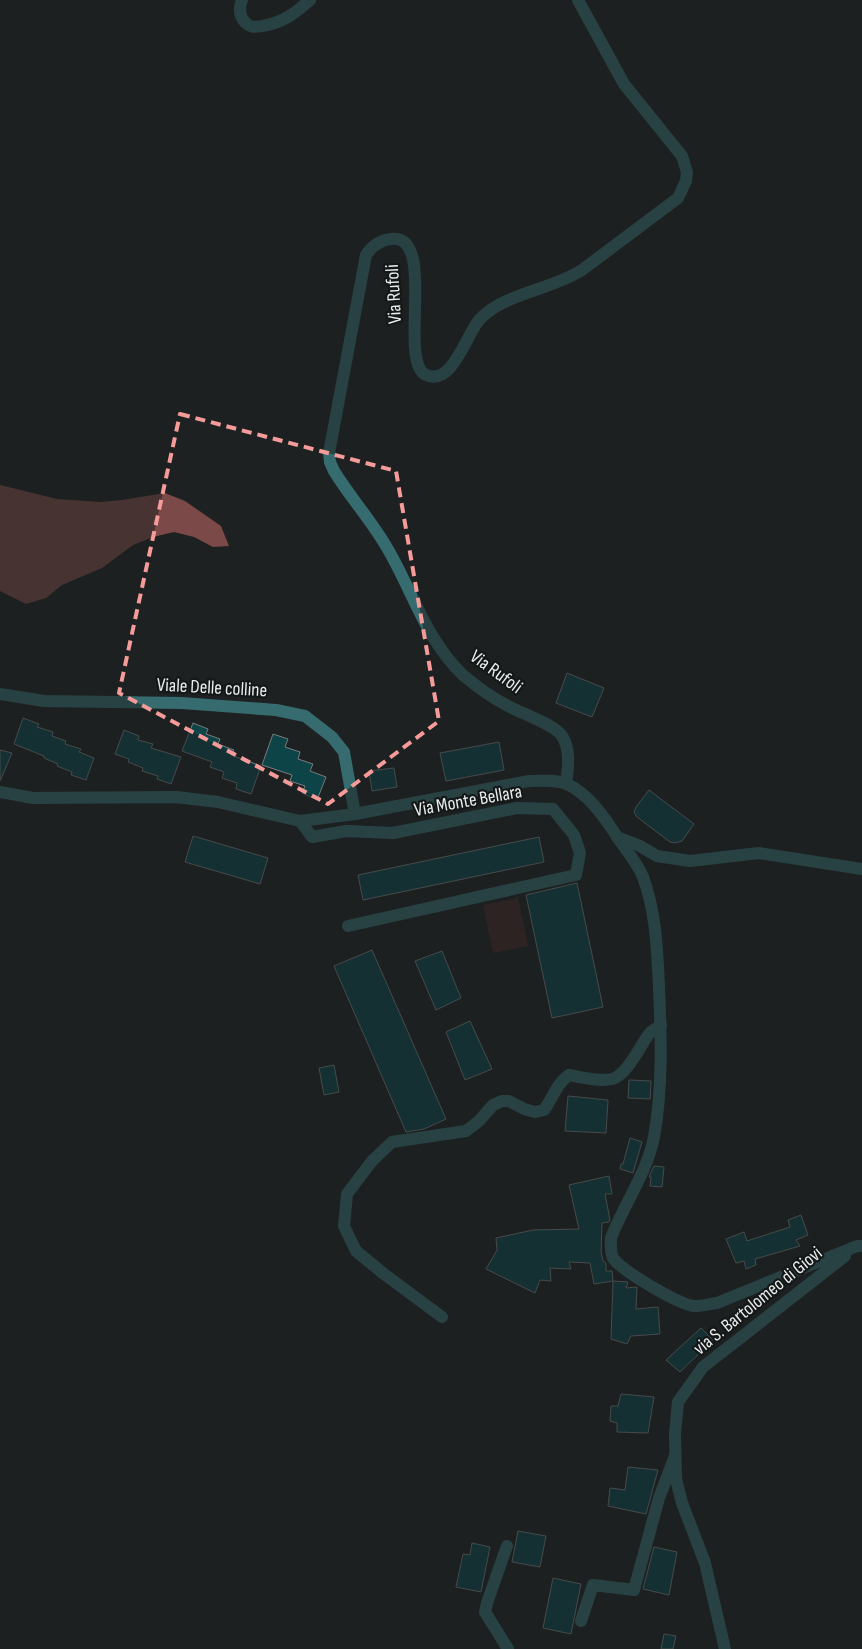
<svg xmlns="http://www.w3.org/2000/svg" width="862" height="1649" viewBox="0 0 862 1649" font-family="'Sofia Sans Condensed',sans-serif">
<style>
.green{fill:#432726}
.forest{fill:#7b4948}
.building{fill:#0c4448;stroke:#787b7c}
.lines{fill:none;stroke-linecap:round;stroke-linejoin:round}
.minor{stroke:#366c70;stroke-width:12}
.tertiary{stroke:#366c70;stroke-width:12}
.marked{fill:none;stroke:#f59b9a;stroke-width:4;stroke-dasharray:10 6;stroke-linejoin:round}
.labels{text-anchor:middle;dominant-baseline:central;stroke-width:4.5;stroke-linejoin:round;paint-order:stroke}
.street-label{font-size:19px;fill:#eaecec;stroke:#151818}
</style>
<rect width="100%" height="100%" fill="#1e2121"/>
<polygon class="green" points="518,898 528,946 493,953 483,905"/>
<polygon class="forest" points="0,485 57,499 100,502 122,500 165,493 185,501 221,526 229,546 213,547 194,537 174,532 153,537 133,545 102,568 62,585 46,598 26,604 0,591"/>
<g class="building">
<polygon points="567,673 604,688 592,717 556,703"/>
<polygon points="23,718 39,724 37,727 53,732 52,736 66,741 65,744 81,749 79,752 94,758 86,780 71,775 72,772 57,766 58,764 44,758 44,756 14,744"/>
<polygon points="193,723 208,729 206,734 220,739 218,744 234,750 231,755 261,766 251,794 236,789 237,783 222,778 224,772 210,767 212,762 182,751"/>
<polygon points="124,730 139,736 138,740 153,744 151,748 181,757 171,784 157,779 158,776 142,771 143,768 128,762 129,759 115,754"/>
<polygon points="273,734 288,739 285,747 300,752 298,759 313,764 310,771 326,777 317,800 302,793 305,786 290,781 292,775 262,765"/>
<polygon points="499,742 504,770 446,781 440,753"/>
<polygon points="0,750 12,753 0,781"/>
<polygon points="394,768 397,787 372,791 369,771"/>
<polygon points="649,790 694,824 682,841 675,843 670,842 637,817 634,812 636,807"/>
<polygon points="193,836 268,858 260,884 185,862"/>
<polygon points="539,837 544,862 363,900 358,875"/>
<polygon points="577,883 603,1007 552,1018 526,895"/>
<polygon points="372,950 446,1119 424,1129 406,1132 334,966"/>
<polygon points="442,951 461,998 436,1010 415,961"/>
<polygon points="470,1021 492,1069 465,1080 446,1032"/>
<polygon points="334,1065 339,1092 324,1095 319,1068"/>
<polygon points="629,1080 651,1081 650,1099 628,1098"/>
<polygon points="568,1096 608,1100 606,1133 565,1131"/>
<polygon points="630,1138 642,1142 633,1173 620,1169 621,1164 623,1164"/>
<polygon points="654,1166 664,1167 662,1187 650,1186 651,1177 649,1177"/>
<polygon points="609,1176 612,1194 605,1194 610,1220 609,1222 602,1223 601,1252 603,1261 606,1263 606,1271 612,1271 613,1281 594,1284 590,1263 569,1262 571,1269 550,1268 551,1281 540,1280 535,1293 486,1269 497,1250 496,1238 533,1230 579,1229 569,1185"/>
<polygon points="801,1215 808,1235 796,1240 800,1246 755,1259 756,1265 746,1269 744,1261 736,1263 726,1239 744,1232 747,1241 790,1227 788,1220"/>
<polygon points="613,1281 628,1282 626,1288 637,1287 636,1309 658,1307 660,1334 631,1336 627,1344 611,1339"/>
<polygon points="701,1328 713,1340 680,1372 666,1360"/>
<polygon points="621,1394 654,1397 648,1433 617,1432 617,1423 610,1421 611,1406 618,1406"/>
<polygon points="628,1467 658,1470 646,1514 608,1506 610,1488 625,1490"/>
<polygon points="518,1531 546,1536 540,1567 512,1562"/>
<polygon points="472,1543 490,1547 481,1592 456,1587 463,1554 470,1555"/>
<polygon points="654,1547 677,1552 669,1595 643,1589"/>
<polygon points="553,1578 581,1584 571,1634 543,1628"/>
<polygon points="664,1634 676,1636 673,1649 661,1649"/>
</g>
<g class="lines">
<g class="minor">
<polyline points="0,694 44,701 182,703 276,710 305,716 332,737 344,752 355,814"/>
<polyline points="300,821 312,837 346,831 393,833 517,808 553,809 574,835 580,853 576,875 348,926"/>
<polyline points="617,837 638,845 657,856 690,861 759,853 862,869"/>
<path d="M 442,1317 L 384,1274 L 356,1251 L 344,1226 L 347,1194 L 372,1161 L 392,1142 L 466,1131 L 479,1121 L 493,1105 L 502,1101 L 509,1101 L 524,1109 L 535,1112 L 544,1110 C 553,1098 556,1084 569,1075 C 582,1077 599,1082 612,1079 C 627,1075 640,1046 649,1034 C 652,1030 657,1028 661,1025"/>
<polyline points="507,1546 487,1603 485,1612 508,1649"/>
<polyline points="581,1621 593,1585 634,1590 659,1498 675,1456"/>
</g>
<g class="tertiary">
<path d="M 242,0 C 239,8 239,16 245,22 C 250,28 255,27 263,26 C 284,22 294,14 310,0"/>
<path d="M 566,784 C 568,770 571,749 562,736 C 555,725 523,714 510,707 C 494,699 477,687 463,675 C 425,639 412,589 386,546 C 370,519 350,497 334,471 L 330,462 L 329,453 L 366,255 C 372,246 381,240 391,239 C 438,234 397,361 426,375 C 453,387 467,332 480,319 C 505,293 551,290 582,270 L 678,198 L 686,181 L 687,172 L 682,156 L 624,84 L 578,0"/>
<path d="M 0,792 L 33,798 L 176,797 L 218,802 L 300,821 L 355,814 L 529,781 C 541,781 555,779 567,784 C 588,794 602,814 614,832 C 623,847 636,860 643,877 C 656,912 657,949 659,986 C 661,1036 663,1087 654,1137 C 647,1173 624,1204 611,1238 C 611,1245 610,1252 613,1258 C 622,1271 678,1304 694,1306 C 702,1306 709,1304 717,1303 L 857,1246 L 862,1246"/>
<polyline points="725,1649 705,1563 682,1503 676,1479 675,1434 678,1402 703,1367 845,1256"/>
</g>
</g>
<path d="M0 0H862V1649H0ZM 180,414 L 396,471 L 439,721 L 328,804 L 119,693 Z" fill="#1e2121" fill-opacity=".55" fill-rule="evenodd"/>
<path class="marked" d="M 180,414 L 396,471 L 439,721 L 328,804 L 119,693 Z"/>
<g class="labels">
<g class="street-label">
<text transform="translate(394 294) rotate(-93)">Via Rufoli</text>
<text transform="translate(496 672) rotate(36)">Via Rufoli</text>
<text transform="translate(212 688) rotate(3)">Viale Delle colline</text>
<text transform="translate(468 801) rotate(-10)">Via Monte Bellara</text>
<text transform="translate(758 1301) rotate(-39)">via S. Bartolomeo di Giovi</text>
</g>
</g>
</svg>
